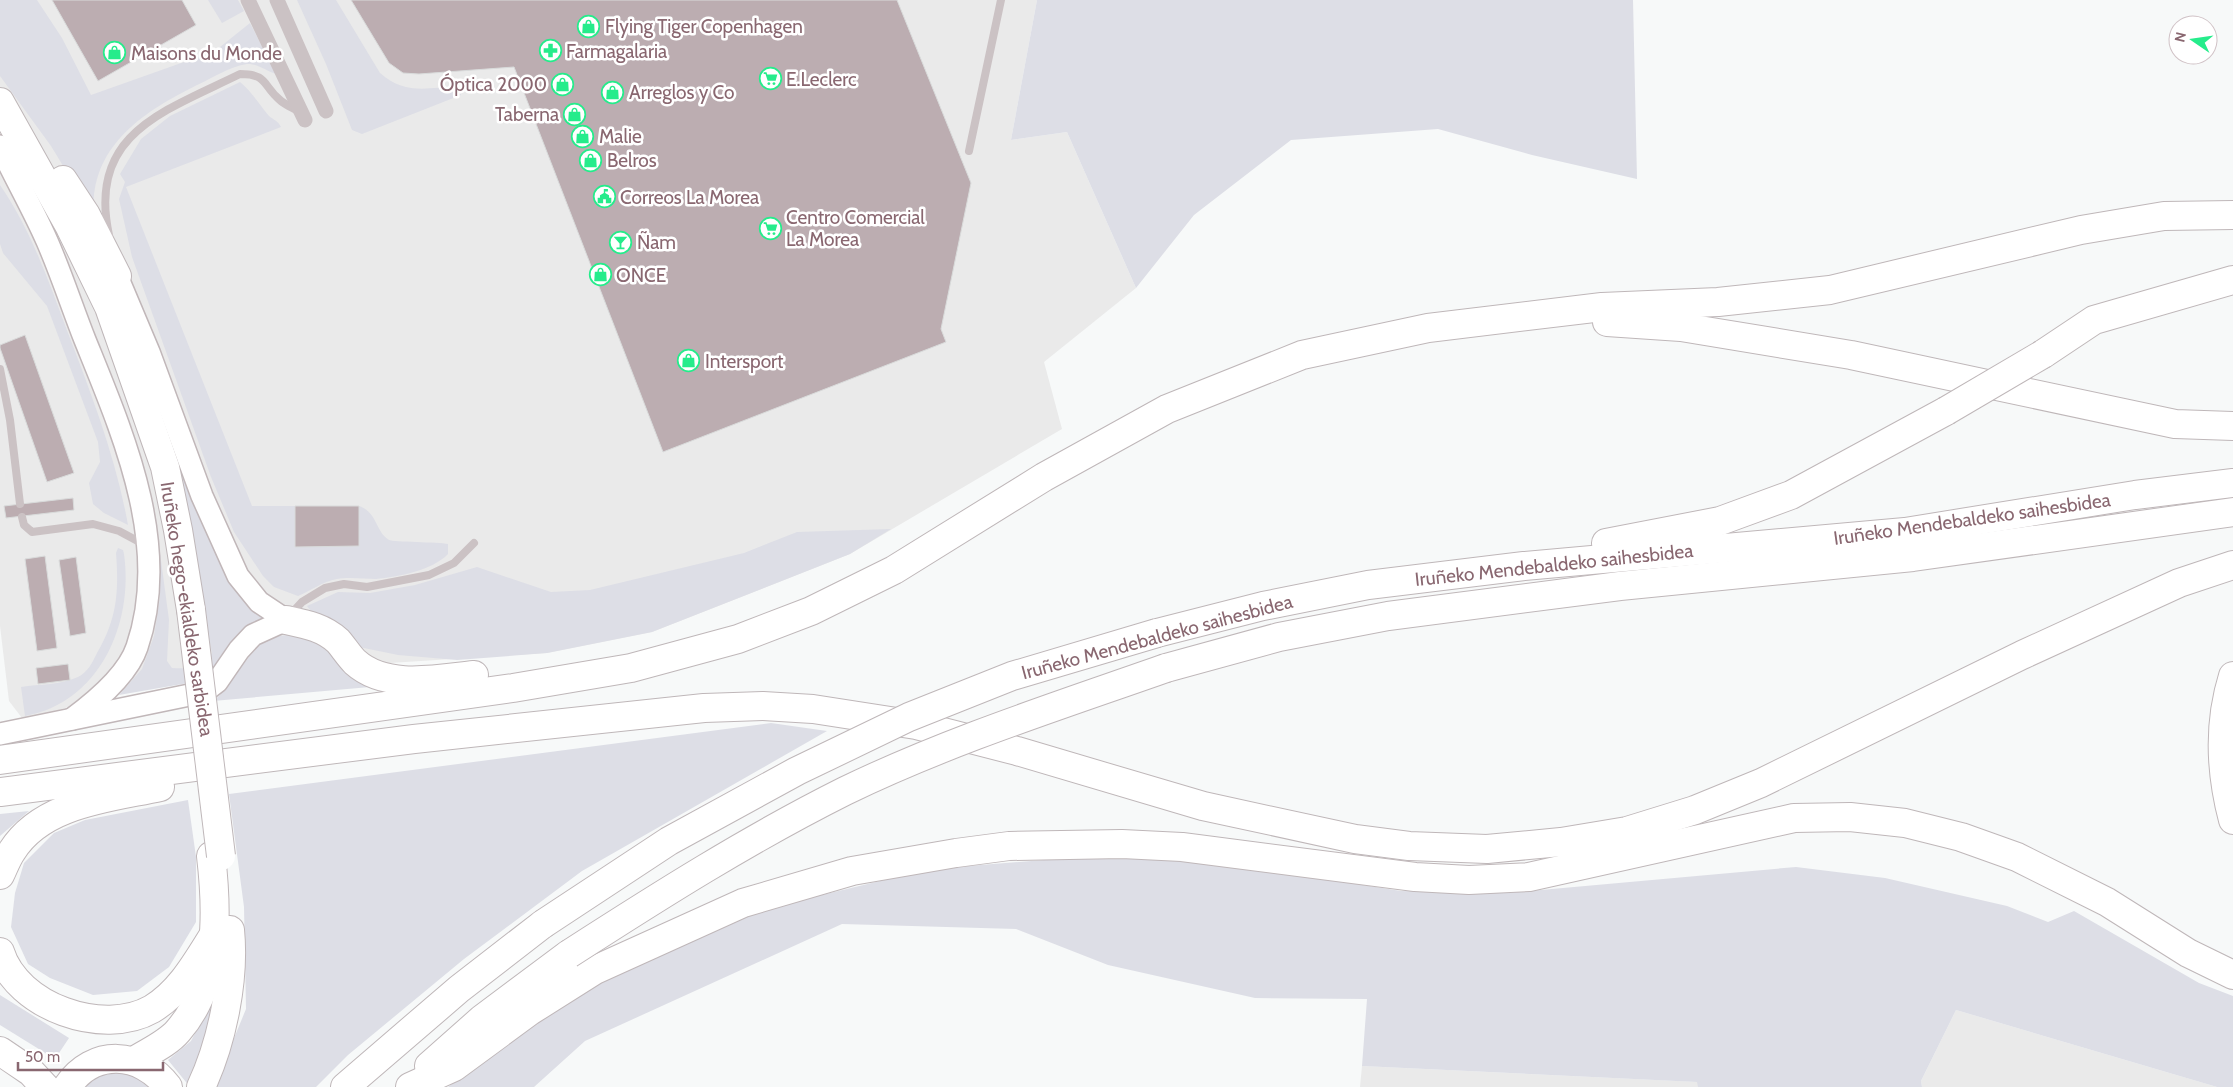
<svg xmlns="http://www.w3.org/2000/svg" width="2233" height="1087" viewBox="0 0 2233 1087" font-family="Cabin,sans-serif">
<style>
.built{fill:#eaeaea}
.green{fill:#dddee6}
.building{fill:#bcadb1;stroke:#d9dbdb}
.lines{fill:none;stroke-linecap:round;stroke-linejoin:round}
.secondary-casing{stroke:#c1b7b9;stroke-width:24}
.highway-casing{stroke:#bfb7b9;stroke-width:30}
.lane{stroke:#cbc2c4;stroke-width:8}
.street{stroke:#cbc2c4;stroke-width:15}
.secondary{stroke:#fff;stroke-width:21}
.highway{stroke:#fff;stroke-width:28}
.highway-bridge-casing{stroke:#bfb7b9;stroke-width:30;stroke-linecap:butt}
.highway-bridge{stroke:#fff;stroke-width:28}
.labels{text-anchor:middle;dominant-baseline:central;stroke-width:5;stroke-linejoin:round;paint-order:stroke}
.poi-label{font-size:19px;fill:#896770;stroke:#fff;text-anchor:start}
.street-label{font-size:19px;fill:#896770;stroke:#fff}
</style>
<rect width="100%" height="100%" fill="#f7f9f9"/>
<g class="built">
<polygon points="0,0 1037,0 1011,140 1067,132 1136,288 1044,362 1062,429 850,554 652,632 547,653 266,671 149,684 44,714 22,718 9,701 0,626"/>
<polygon points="1956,1010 2217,1087 1922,1087 1921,1081"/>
<polygon points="1362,1066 1698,1082 1698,1087 1360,1087"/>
</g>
<g class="green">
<path d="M 0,0 L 37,0 L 62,38 L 91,95 L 215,51 L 250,23 L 276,74 C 267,71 256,63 247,64 C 230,66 213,78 197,85 C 143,112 88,147 94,217 L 51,146 L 0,76 Z"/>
<polygon points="208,0 238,0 244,11 222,23"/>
<path d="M 297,0 L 336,0 L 380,73 C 405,95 427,88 457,86 L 461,95 L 362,134 L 352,130 L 326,64 Z"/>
<polygon points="1037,0 1633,0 1637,179 1532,155 1438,129 1291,140 1194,215 1136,288 1067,132 1011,140"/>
<path d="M 240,82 C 252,92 259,104 269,116 C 274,120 278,121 281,127 L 126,187 L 252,506 L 295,506 L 295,547 L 359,546 L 359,506 C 378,513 375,531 389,540 C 393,542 439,542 448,544 L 448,554 C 433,570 398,577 376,579 C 364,579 349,577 337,579 C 322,582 312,590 298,596 L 274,587 L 263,576 L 234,532 L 211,477 L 132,257 L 119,199 L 125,182 L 120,174 L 141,139 L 170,116 Z"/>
<path d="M 0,185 C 31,230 49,282 68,333 C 92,396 116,458 128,525 L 104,513 L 93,504 L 89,483 L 100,462 L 98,442 L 47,306 L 3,253 L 0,244 Z"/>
<path d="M 166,431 L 174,442 L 270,617 L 211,679 L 119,695 L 142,669 L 154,636 L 160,597 L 153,524 L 156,523 L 169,620 L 167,661 L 172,668 C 189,669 203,668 212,653 Z"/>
<polygon points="891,529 850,554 652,632 547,653 457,660 398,655 359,647 314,615 307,606 338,592 370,593 415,585 477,567 551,592 590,590 744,553 797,532"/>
<path d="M 118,548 L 123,550 L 124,554 C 134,624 99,703 25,716 L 21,687 C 39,684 61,685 78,677 C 88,672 92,663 97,653 C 117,619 119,592 116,553 Z"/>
<path d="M 287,635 L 318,641 L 352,675 L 370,687 L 213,701 C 234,685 246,652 268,639 C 273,636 282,636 287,635 Z"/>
<polygon points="771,723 827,731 582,871 464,959 348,1055 316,1087 214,1087 246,1009 244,907 229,794"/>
<polygon points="188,800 196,857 196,922 169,967 137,991 93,995 50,978 28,964 11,927 15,893 24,863 54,833 85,820"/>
<polygon points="29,811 0,836 0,814"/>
<polygon points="1106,855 1249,867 1401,891 1506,893 1796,867 1885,878 2007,906 2048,922 2074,911 2199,983 2233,996 2233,1087 2217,1087 1956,1010 1921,1081 1922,1087 1698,1087 1697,1082 1362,1066 1367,999 1255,998 1108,965 1016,929 842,924 585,1041 534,1087 448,1087 517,1031 650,954 776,906 930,869"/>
<polygon points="0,995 69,1038 55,1059 0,1025"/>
<polygon points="213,998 209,1027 190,1087 168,1060 191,1041"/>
<polygon points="127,1072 152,1087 83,1087 104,1073"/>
</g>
<g class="building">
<polygon points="52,0 182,0 196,25 98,81"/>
<polygon points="351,0 897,0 971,183 941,329 946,342 663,452 514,67 419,74 403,73 389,63"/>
<polygon points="25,335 74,473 47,482 0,348 0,345"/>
<polygon points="73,498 74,510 6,518 4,506"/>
<polygon points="295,506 359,506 359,546 295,547"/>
<polygon points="45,556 57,648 37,651 25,559"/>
<polygon points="76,557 86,633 70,636 59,560"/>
<polygon points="68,664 70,680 38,684 36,668"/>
</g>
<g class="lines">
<defs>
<g id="secondary">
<path d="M 0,146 C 15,178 33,209 47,241 C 61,273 72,307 85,340 C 123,434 172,545 137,647 C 128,674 95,702 72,719"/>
<polyline points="117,276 149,352 202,496 238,576 259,602 286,620"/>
<polyline points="0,734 204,692 217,682 239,650 253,635 286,620"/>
</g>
<g id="highway">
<polyline points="0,102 70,227 109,307 165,467 178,530 191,610"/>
<polyline points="63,180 86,215 117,276"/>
<polyline points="1607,322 1681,327 1851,355 2175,424 2233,426"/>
<polyline points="2043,354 2094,320 2233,280"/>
<polyline points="1606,543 1720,521 1791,495 1946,411"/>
<path d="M 286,620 C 305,624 323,627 338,641 C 344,648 349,656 355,662 C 386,690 437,679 474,675"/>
<polyline points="1157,633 1263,606 1368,585 1524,566 1905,532 2135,495 2233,483"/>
<polyline points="1166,668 1279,637 1388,616 1620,586 1913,557 2233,512"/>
<path d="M 2233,676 C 2218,724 2220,771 2233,820"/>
<polyline points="0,760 513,688 631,668 738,639 811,611 894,570 1044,477 1167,409 1302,355 1428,328 1602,307 1718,302 1830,290 2081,230 2164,216 2233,215"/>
<polyline points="0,792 414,739 704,708 763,706 813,709 916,725 1017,751 1203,806 1355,839 1409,846 1487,849 1561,842 1627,831 1695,810 1761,783 2022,655 2179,583 2233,565"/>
<path d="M 0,875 C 4,867 7,858 12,851 C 42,803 109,798 160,787"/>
<path d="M 0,952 C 17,1007 103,1037 152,1009 C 180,992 196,963 213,936"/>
<polyline points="0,1051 31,1072 45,1087"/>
<path d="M 134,1061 C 148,1052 167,1044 178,1031 C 219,984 218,915 211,856"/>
<polyline points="429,1066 482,1019 569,954"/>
<path d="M 67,1087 C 93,1048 141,1051 168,1087"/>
<path d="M 201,1087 C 222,1042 235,980 230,930"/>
<polyline points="345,1087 459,989 543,924"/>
<polyline points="410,1087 454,1067 530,1011 595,970 743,903 852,871 956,853 1009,846 1122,844 1182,847 1415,877 1469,880 1529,877 1794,818 1850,817 1905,823 1961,837 2017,857 2107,902 2188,953 2233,975"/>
</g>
</defs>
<use href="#secondary" class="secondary-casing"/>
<use href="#highway" class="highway-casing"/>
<g class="lane">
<polyline points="969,151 1001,0"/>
<path d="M 109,235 C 87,133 165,111 240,74 C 269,74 262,86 281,101 C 286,105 293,108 298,111"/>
<polyline points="0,369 10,420 20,504"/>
<polyline points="22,517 24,525 32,532 93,524 119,531 145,545"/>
<polyline points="290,615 302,602 325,588 344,584 367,587 429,575 454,563 474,543"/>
</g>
<g class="street">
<polyline points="248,0 305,120"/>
<polyline points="277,0 326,111"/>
</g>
<use href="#secondary" class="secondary"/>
<use href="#highway" class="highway"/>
<defs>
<g id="highway-bridge">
<polyline points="1946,411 2043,354"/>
<polyline points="191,610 221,856"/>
<polyline points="543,924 669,841 797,771 909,717 1012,676 1157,633"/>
<path d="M 569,954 C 659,896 749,839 845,791 C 948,741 1058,706 1166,668"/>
</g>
</defs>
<use href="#highway-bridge" class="highway-bridge-casing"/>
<use href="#highway-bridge" class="highway-bridge"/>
</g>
<defs>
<symbol id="shop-ring" viewBox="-11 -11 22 22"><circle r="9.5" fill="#fff" stroke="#25ec8b" stroke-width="1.5"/><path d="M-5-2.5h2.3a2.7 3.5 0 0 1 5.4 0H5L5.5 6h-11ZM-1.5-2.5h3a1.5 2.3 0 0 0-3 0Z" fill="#25ec8b"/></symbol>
<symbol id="pharmacy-ring" viewBox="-11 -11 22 22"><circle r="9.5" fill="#fff" stroke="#25ec8b" stroke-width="1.5"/><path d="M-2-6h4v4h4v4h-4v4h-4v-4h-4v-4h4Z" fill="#25ec8b"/></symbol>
<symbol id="supermarket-ring" viewBox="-11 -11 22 22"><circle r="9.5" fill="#fff" stroke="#25ec8b" stroke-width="1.5"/><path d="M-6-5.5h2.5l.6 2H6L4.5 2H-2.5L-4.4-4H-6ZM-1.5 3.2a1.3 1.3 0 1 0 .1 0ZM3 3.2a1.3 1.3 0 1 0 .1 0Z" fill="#25ec8b"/></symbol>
<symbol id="civic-ring" viewBox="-11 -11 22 22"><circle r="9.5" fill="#fff" stroke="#25ec8b" stroke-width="1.5"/><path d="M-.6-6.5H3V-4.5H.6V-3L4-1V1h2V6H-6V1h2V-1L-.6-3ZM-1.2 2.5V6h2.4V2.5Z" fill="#25ec8b"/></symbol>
<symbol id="bar-ring" viewBox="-11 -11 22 22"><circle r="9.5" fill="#fff" stroke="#25ec8b" stroke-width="1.5"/><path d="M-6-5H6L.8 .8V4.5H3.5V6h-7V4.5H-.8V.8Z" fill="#25ec8b"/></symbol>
</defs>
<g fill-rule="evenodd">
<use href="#shop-ring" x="576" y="14" width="25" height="25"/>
<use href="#pharmacy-ring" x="538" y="38" width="25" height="25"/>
<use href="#shop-ring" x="102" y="40" width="25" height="25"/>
<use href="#supermarket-ring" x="758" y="66" width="25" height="25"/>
<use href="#shop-ring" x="550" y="72" width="25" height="25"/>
<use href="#shop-ring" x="600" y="80" width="25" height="25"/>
<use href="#shop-ring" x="562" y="102" width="25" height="25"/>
<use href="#shop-ring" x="570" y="124" width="25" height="25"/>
<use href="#shop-ring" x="578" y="148" width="25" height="25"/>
<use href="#civic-ring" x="592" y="184" width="25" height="25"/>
<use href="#supermarket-ring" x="758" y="216" width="25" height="25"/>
<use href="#bar-ring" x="608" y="230" width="25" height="25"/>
<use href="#shop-ring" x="588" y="262" width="25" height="25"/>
<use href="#shop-ring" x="676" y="348" width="25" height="25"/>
</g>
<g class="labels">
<g class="poi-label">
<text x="605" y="26">Flying Tiger Copenhagen</text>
<text x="566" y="51">Farmagalaria</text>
<text x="131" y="53">Maisons du Monde</text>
<text x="786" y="79">E.Leclerc</text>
<text x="547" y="84" text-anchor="end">Óptica 2000</text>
<text x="629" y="92">Arreglos y Co</text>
<text x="559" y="114" text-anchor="end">Taberna</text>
<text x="599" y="136">Malie</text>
<text x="607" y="160">Belros</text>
<text x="620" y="197">Correos La Morea</text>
<text x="786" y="217">Centro Comercial<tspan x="786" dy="22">La Morea</tspan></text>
<text x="637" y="242">Ñam</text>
<text x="616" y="275">ONCE</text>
<text x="705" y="361">Intersport</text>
</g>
<g class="street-label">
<text transform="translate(1972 519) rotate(-8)">Iruñeko Mendebaldeko saihesbidea</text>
<text transform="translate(1554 565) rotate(-6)">Iruñeko Mendebaldeko saihesbidea</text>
<text transform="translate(187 609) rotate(81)">Iruñeko hego-ekialdeko sarbidea</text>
<text transform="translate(1157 637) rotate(-15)">Iruñeko Mendebaldeko saihesbidea</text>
</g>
</g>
<g transform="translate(2193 40) rotate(283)"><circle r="24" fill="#ffffff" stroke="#d0c2c6"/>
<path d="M0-4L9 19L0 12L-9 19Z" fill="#25ec8b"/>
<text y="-8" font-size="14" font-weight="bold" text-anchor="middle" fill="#896770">N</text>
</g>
<path d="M18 1062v8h145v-8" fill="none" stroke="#896770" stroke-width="2.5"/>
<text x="25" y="1062" font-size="15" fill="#896770" stroke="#ffffff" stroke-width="4" paint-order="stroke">50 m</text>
</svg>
